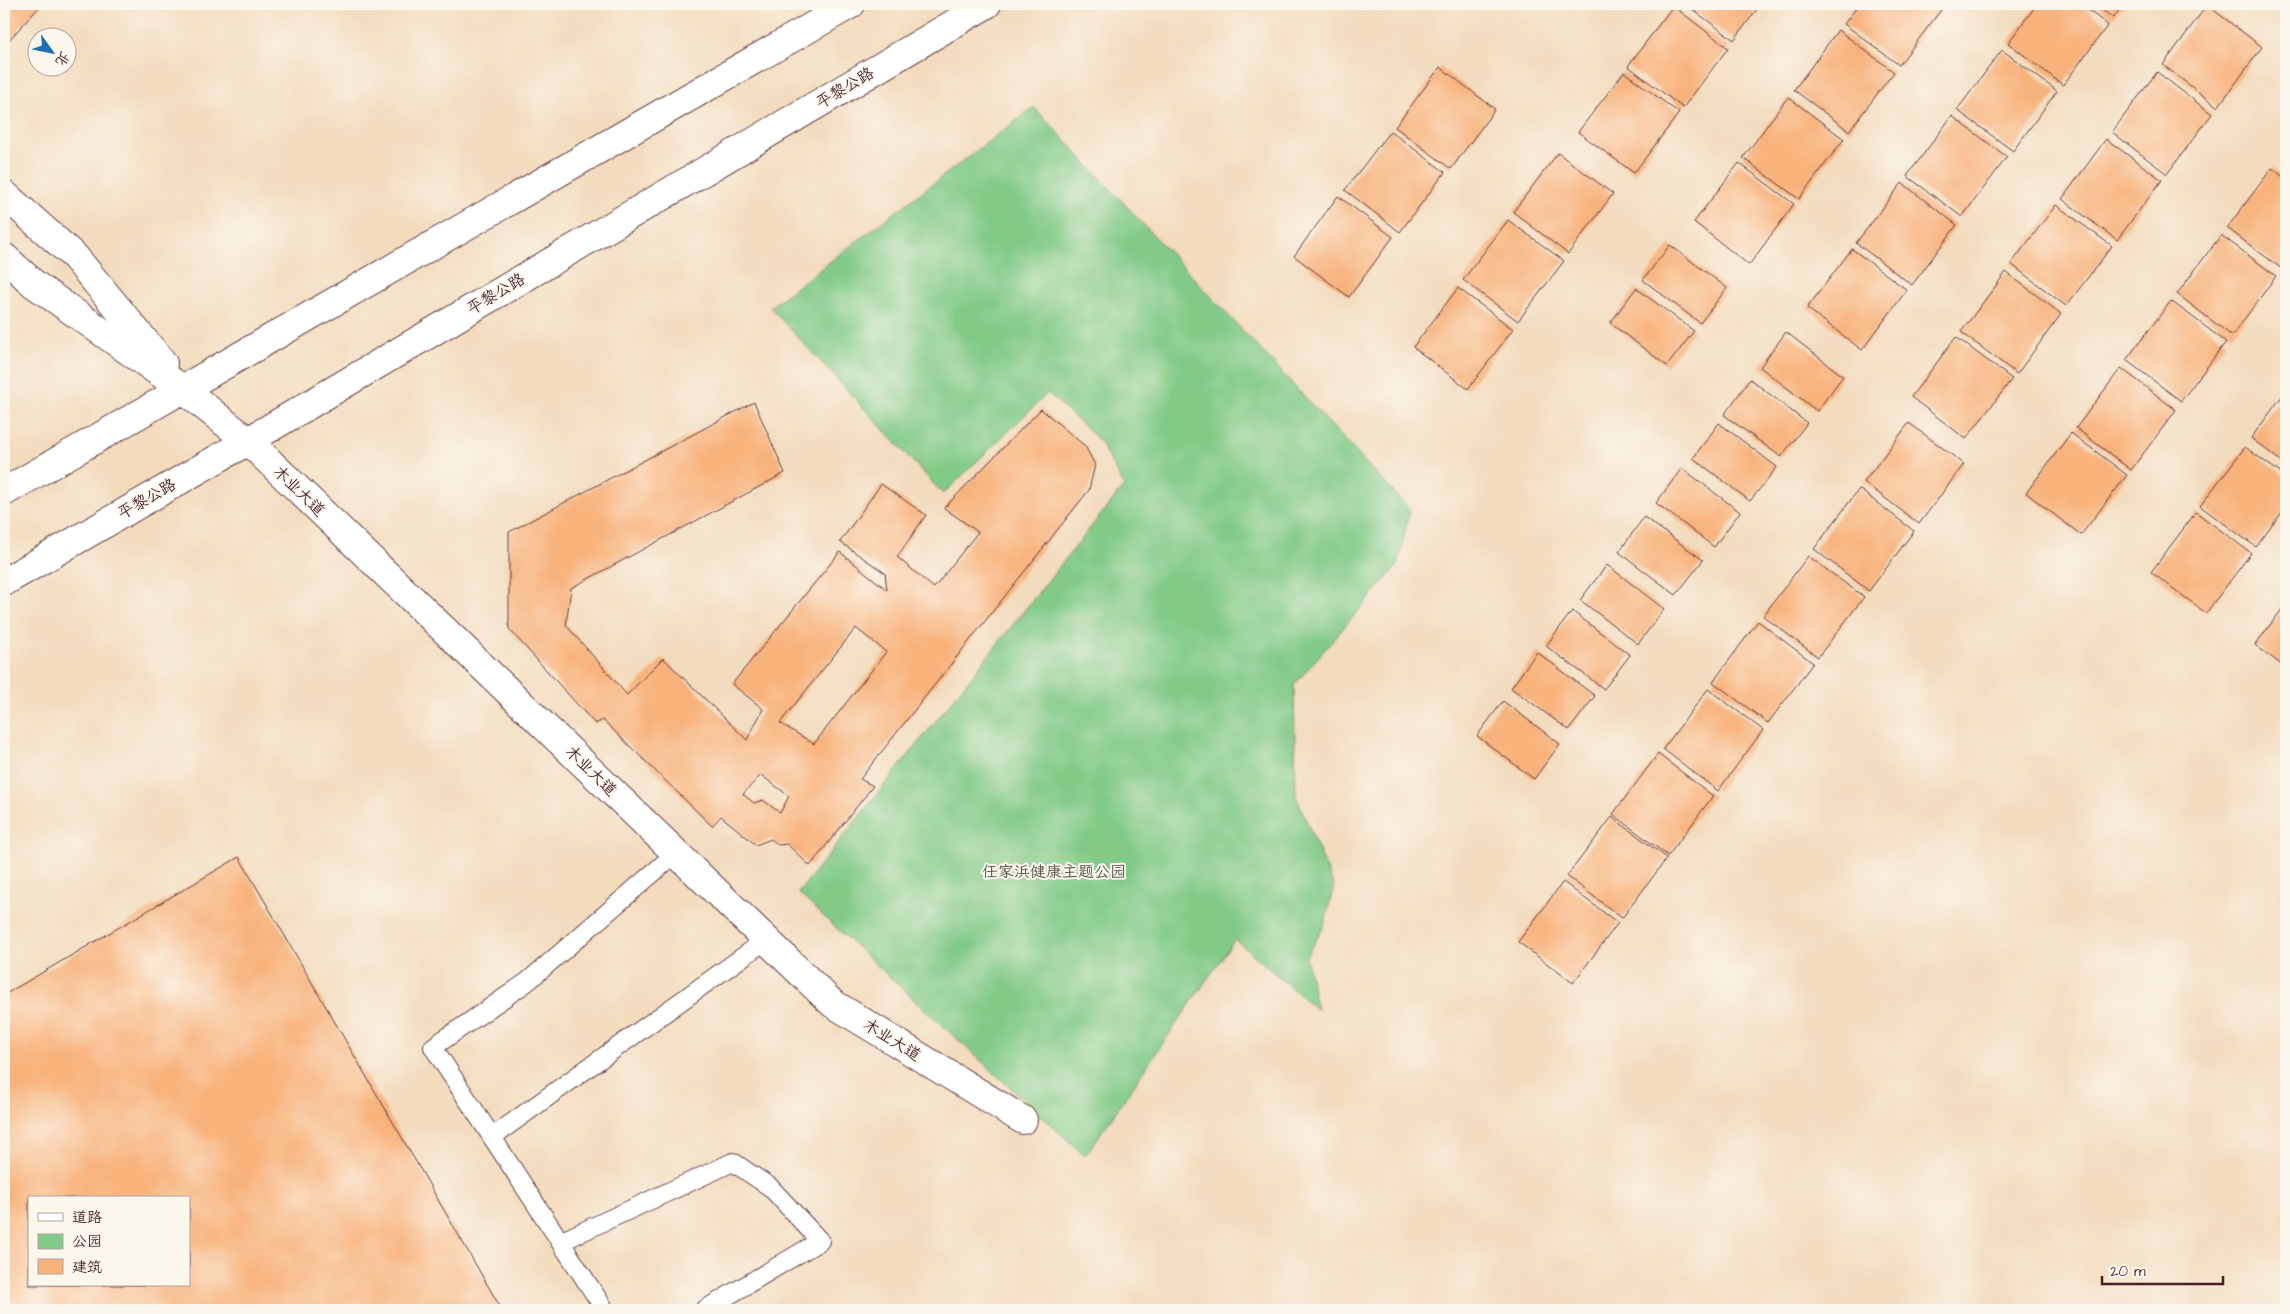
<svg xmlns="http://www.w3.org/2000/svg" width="2290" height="1314" viewBox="0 0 2290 1314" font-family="'Architects Daughter','LXGW WenKai TC',sans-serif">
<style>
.green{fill:#82cb87;stroke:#667559}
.building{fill:#f8b37d;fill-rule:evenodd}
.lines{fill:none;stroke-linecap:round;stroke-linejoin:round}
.service-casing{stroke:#633b41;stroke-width:20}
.secondary-casing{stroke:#633b41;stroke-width:30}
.primary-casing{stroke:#633b41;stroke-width:30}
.service{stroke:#fff;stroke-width:18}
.secondary{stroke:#fff;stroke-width:28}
.primary{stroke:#fff;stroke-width:28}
.labels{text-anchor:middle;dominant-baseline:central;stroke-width:4;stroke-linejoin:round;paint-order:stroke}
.street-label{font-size:16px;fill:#4a1f2b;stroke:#fbf7ec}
.park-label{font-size:16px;fill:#5b5347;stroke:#fbf7ec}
</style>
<rect width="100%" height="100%" fill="#fbf7ec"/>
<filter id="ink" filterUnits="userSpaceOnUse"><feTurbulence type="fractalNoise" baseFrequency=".02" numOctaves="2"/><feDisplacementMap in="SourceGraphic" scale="10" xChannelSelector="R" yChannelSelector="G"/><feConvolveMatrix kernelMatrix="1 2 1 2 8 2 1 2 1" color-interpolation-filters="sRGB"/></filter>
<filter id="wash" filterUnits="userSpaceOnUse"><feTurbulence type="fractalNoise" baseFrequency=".0096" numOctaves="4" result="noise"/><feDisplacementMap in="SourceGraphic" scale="20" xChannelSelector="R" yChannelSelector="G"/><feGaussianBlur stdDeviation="1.12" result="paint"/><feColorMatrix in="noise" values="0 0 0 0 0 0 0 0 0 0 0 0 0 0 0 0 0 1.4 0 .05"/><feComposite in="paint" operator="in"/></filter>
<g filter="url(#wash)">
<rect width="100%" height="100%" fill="#f3dbbd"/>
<polygon class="green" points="1034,107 1410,510 1398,565 1294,685 1296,796 1334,886 1324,926 1306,957 1317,1010 1235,939 1085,1156 798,893 1124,486 1098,439 1048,393 943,494 770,307"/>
<g id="blocks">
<g class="building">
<polygon points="4,4 42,4 8,41 4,37"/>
<polygon points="1685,4 1761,4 1734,40"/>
<polygon points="1859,4 1941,4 1944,6 1899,65 1844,24"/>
<polygon points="2037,4 2080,4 2108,25 2063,85 2008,43"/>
<polygon points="2094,4 2124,4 2113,18"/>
<polygon points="2207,5 2262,47 2218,107 2163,65"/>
<polygon points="1673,6 1728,48 1683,108 1628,66"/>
<polygon points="1838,30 1894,72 1849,131 1794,90"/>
<polygon points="2002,50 2057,91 2013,151 1957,110"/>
<polygon points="1440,67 1495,109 1451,169 1395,127"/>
<polygon points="1624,72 1679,113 1634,173 1578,132"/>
<polygon points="2157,72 2212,114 2167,174 2112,132"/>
<polygon points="1788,97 1844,139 1799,199 1743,158"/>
<polygon points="1952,116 2007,157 1962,217 1907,176"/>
<polygon points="1390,131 1445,172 1400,232 1345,190"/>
<polygon points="2106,139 2162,180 2117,240 2062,199"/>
<polygon points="1558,153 1613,194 1568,254 1513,212"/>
<polygon points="1739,163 1794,204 1749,265 1694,222"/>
<polygon points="2272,168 2286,179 2286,264 2282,269 2227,228"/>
<polygon points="1902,183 1957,225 1912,285 1856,243"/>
<polygon points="1338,196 1393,237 1349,297 1294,256"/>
<polygon points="2056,205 2112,246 2066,306 2011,264"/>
<polygon points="1508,220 1564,261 1518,321 1463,280"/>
<polygon points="2221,235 2276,276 2232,336 2177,294"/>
<polygon points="1670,245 1727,288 1700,323 1643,280"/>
<polygon points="1852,249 1907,290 1862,350 1807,308"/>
<polygon points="2006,272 2061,314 2017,374 1961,332"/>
<polygon points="1458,288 1513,329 1468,389 1413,347"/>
<polygon points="1636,288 1694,331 1667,366 1610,323"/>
<polygon points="2171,301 2226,342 2181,401 2126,360"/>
<polygon points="1786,332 1843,376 1817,411 1760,367"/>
<polygon points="1956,337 2012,379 1966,439 1911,397"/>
<polygon points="2121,368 2176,410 2131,470 2076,428"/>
<polygon points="1750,379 1807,423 1781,457 1724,415"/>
<polygon points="2286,391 2286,465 2251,438"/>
<path d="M 754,402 L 785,473 L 571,588 L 566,625 L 627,695 L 663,658 L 747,740 L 763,709 L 732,684 L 840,552 L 887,590 L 885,573 L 840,542 L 881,484 L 926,515 L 897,557 L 934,588 L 978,532 L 944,508 L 1041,409 L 1085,446 L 1095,465 L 1089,490 L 860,779 L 873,786 L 810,866 L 787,844 L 778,845 L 771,839 L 756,845 L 721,816 L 712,826 L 603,720 L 595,724 L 509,629 L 509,532 ZM 856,628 L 886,652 L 814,744 L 780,723 ZM 761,775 L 789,796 L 780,813 L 763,800 L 754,803 L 743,794 Z"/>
<polygon points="1719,423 1777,467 1750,501 1693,458"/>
<polygon points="1909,423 1964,464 1919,524 1864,482"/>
<polygon points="2071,433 2127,475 2081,535 2026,493"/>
<polygon points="2245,447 2286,477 2286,507 2256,547 2200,506"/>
<polygon points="1682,468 1740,512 1714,547 1656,503"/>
<polygon points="1859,489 1914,531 1869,591 1814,549"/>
<polygon points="2196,512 2251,553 2206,613 2151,572"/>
<polygon points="1644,517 1703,560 1676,595 1619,552"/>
<polygon points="1808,556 1864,597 1818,657 1763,616"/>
<polygon points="1607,565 1664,609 1638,644 1580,600"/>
<polygon points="2286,604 2286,668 2255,645"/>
<polygon points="1572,611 1630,655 1604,689 1546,646"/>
<polygon points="1758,621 1813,663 1768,723 1713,682"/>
<polygon points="1537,652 1595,696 1569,730 1511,688"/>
<polygon points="1708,689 1763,730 1718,791 1663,749"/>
<polygon points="1503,701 1560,744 1534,779 1477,736"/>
<polygon points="1658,754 1713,796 1668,856 1613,814"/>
<polygon points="1612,817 1667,858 1622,918 1567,876"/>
<path d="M 239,857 L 502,1310 L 4,1310 L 4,995 ZM 29,1198 L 189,1198 L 189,1285 L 29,1285 Z"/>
<polygon points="1563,882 1618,923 1573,983 1518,942"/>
</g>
</g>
</g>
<g filter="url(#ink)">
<use href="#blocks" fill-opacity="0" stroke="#633b41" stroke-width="1"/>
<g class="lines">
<defs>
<g id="service">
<polyline points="492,1137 766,940"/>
<polyline points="560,1242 733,1162 770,1187 820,1241 704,1310"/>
<polyline points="605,1310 433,1047 527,982 676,853"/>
</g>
<g id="secondary">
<polyline points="4,194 75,257 163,363"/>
<polyline points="4,257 34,284 184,390 248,441 832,1003 1023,1120"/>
</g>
<g id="primary">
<polyline points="4,492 851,4"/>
<polyline points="4,582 248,441 987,4"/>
</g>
</defs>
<use href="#service" class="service-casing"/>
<use href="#secondary" class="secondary-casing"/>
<use href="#primary" class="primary-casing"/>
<use href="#service" class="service"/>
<use href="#secondary" class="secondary"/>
<use href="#primary" class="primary"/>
</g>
</g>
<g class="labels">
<g class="street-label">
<text transform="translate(845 88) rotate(-31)">平黎公路</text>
<text transform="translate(496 294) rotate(-31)">平黎公路</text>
<text transform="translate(299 491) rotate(44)">木业大道</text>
<text transform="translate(147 499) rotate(-30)">平黎公路</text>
<text transform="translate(591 771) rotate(44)">木业大道</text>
<text transform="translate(892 1040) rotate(32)">木业大道</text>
</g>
<g class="park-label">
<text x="1054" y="872">任家浜健康主题公园</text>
</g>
</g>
<rect width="2290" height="1314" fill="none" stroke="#fbf7ec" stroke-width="20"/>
<rect x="28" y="1196" width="162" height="90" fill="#fbf7ec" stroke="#b4a19f"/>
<rect x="38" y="1213" width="25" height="8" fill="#ffffff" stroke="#b4a19f"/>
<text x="72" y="1222" font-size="15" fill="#4a1f2b">道路</text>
<rect x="38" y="1234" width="25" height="15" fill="#82cb87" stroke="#b4a19f"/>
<text x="72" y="1246" font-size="15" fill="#4a1f2b">公园</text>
<rect x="38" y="1259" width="25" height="15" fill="#f8b37d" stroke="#b4a19f"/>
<text x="72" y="1272" font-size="15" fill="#4a1f2b">建筑</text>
<g transform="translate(52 52) rotate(123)"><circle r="24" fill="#fbf7ec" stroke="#b4a19f"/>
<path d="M0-4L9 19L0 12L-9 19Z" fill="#1f6fb2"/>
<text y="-8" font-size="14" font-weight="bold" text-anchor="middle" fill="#4a1f2b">北</text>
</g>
<path d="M2102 1276v8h121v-8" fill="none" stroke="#4a1f2b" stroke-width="2.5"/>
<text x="2110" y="1276" font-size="15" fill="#4a1f2b" stroke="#fbf7ec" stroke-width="4" paint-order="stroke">20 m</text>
</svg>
